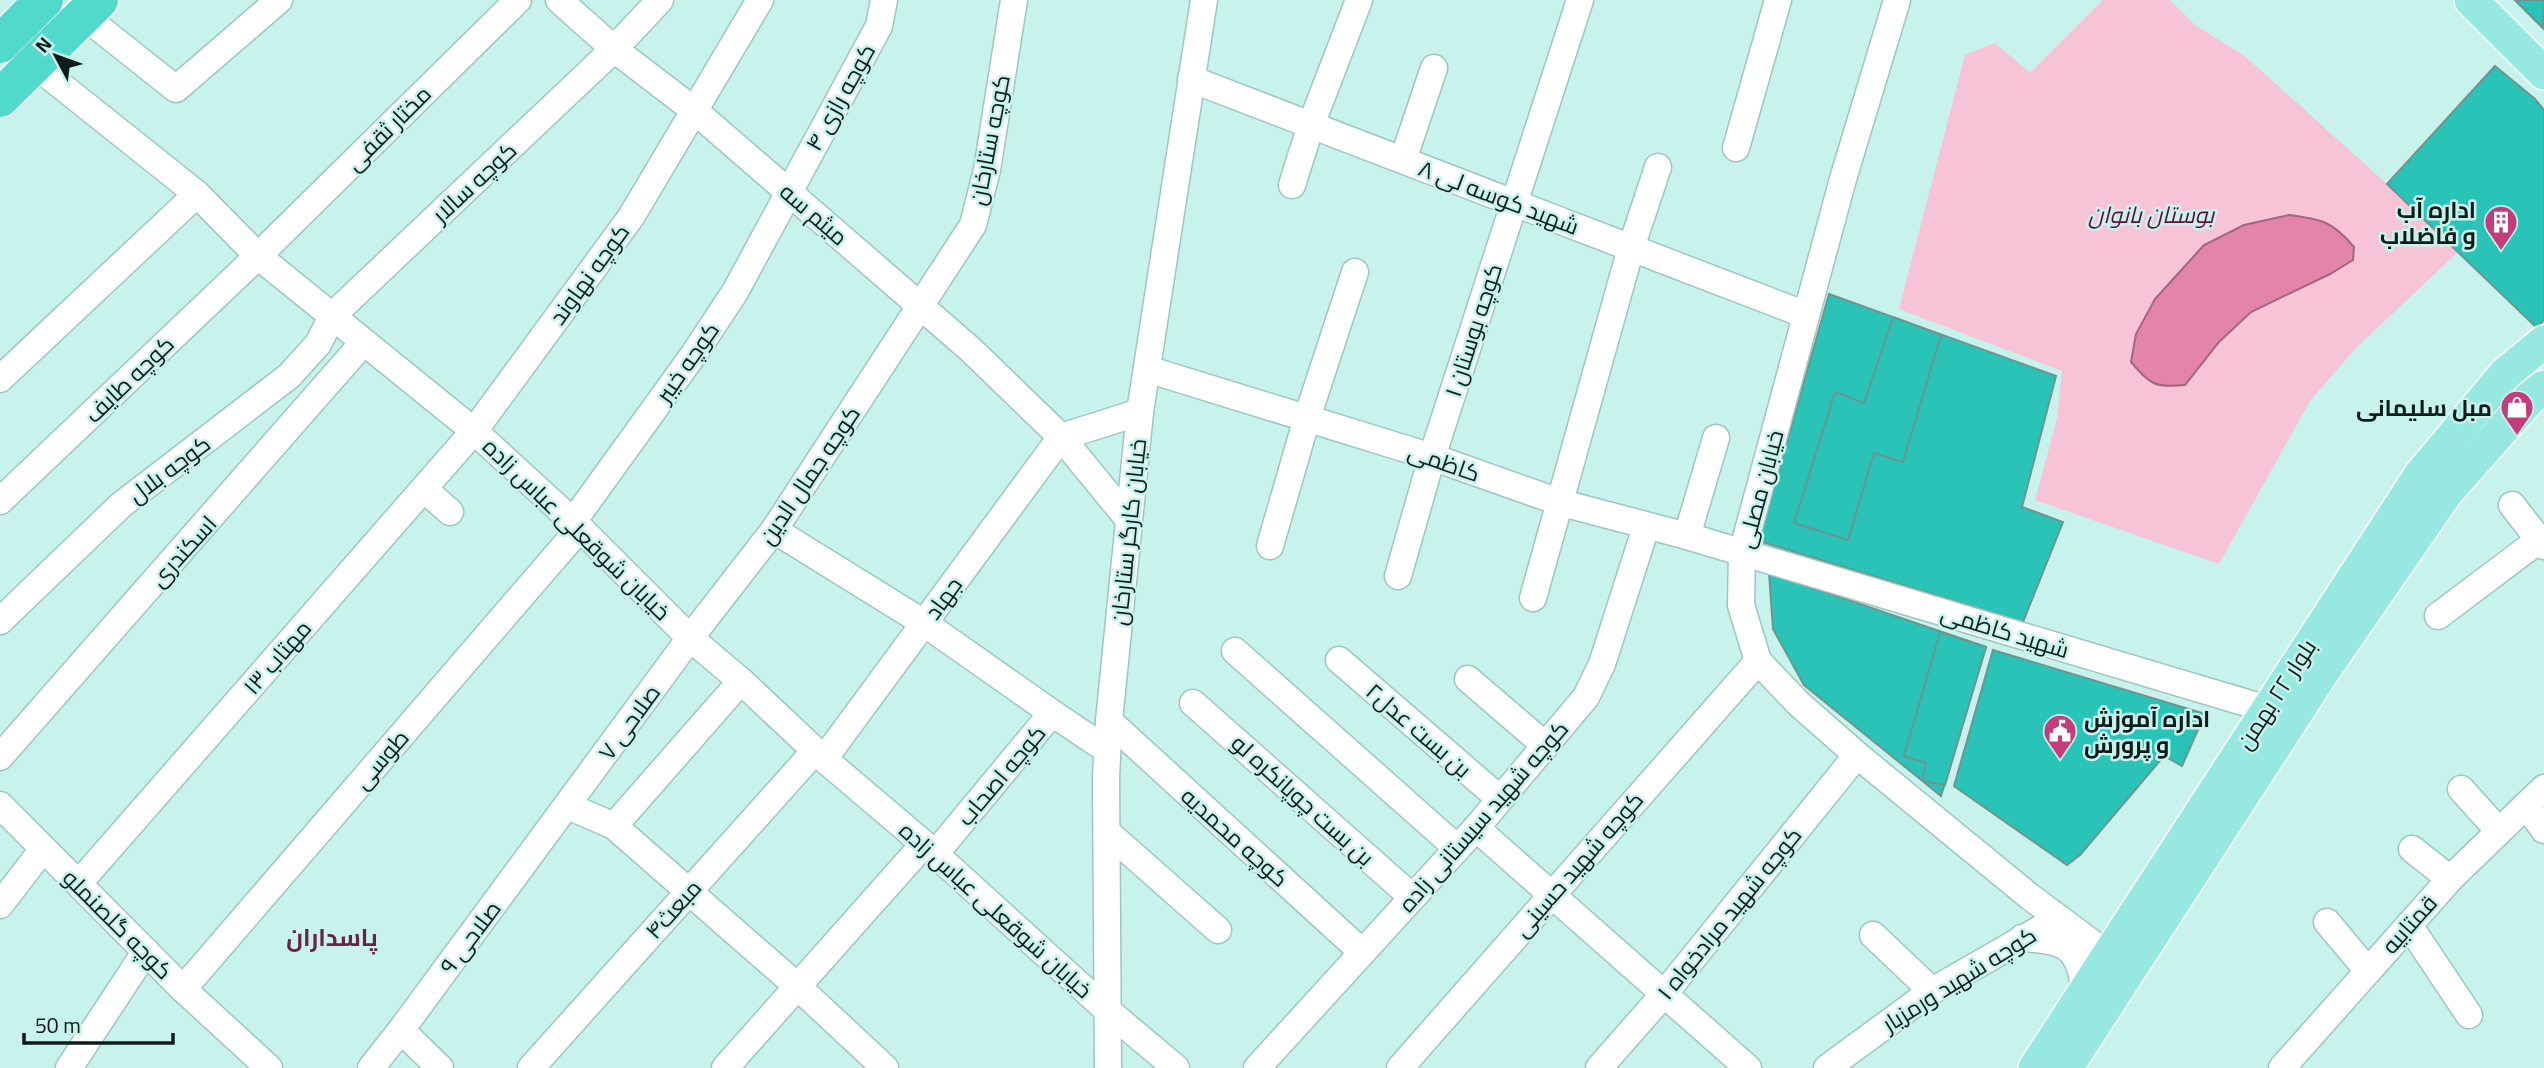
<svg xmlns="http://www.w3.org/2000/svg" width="2544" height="1068" viewBox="0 0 2544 1068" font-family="Georgia,Cairo,serif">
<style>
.green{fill:#f7c3d6}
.water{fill:#e385aa;stroke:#a3667f;stroke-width:2}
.building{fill:#29c4b7;stroke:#6e9590;stroke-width:2}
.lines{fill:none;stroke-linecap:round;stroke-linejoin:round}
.minor-casing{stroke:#9ec6c1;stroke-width:29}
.major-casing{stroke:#fff;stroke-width:36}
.highway-casing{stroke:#fff;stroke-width:41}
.minor{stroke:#fff;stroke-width:26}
.major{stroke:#97e8e0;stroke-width:33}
.highway{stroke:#51d9cc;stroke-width:38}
.labels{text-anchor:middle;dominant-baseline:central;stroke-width:5;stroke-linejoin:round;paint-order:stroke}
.street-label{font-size:23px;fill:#0e1d1b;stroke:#c8f2ec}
.poi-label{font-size:23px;font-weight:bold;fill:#0e1d1b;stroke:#c8f2ec;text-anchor:end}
.park-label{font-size:23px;font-style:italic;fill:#610d39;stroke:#c8f2ec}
.neighbourhood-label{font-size:24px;font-weight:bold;fill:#672543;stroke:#c8f2ec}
</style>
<rect width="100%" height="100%" fill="#c8f2ec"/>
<polygon class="green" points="2103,0 2170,0 2195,25 2246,57 2460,250 2355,349 2310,401 2219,564 2035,500 2057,419 2062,371 1899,309 1965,55 1995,43 2030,73"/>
<path class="water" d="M 2289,215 C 2321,219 2332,221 2354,247 L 2353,260 L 2330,274 L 2251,312 L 2219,342 L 2185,385 C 2155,388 2151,385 2131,362 L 2136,334 L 2155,299 L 2204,245 L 2244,225 Z"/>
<g class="building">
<polygon points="2515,0 2544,0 2543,28"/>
<polygon points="2515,0 2544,0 2543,28"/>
<polygon points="2495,66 2535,99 2544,110 2544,320 2537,328 2387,184"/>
<polygon points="1829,294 2056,376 2022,507 2063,522 2023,622 1759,541"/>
<polygon points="1893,317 1941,335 1903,462 1874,453 1848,540 1794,523 1835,392 1864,403"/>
<polygon points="1769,573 1986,647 1941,796 1804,685 1773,629"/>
<polygon points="1940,632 1986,647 1945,785 1923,781 1926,763 1904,756"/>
<polygon points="1993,650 2205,714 2182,766 2164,756 2080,855 2067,865 1954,786"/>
</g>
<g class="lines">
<defs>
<g id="minor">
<polyline points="559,0 614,49 695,111 970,349 1061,437 1129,520"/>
<polyline points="1897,0 1843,179 1742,553 1741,605 1758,661 1799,704 1857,755 2029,896 2108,955"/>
<polyline points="84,16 176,89 279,0"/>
<polyline points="34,64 197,194 258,256 474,431 580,528 690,638 741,681 824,759 924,844 1107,1010 1176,1068"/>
<polyline points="1191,79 1806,315"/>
<polyline points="1736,148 1778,0"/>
<polyline points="1403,160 1434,68"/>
<polyline points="1292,185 1311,125 1359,0"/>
<polyline points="1147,369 1432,457 1562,503 1687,536 2267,709"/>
<polyline points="0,379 197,194"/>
<polyline points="1061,437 1140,412"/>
<polyline points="424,489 450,512"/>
<polyline points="0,501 258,256 518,0"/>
<polyline points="2512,505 2544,546"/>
<polyline points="572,523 694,354 735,292 879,26 884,0"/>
<polyline points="774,530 924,623 1052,713"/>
<polyline points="1687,536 1716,438"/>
<polyline points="1270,546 1307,418 1355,272"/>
<polyline points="1398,576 1432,457 1580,0"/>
<polyline points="1533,598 1631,248 1658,167"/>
<polyline points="2438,616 2539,540"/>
<polyline points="0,621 121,505 289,376 318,344 333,315 614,49 660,0"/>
<polyline points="1235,651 1457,848"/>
<polyline points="1339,660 1500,799"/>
<polyline points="1468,679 1546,746"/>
<polyline points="1193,703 1412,897"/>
<polyline points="1109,721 1362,952"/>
<polyline points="0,757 363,343"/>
<polyline points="824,759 1061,437"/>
<polyline points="2461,789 2499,831"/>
<polyline points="0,805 183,989 269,1068"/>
<polyline points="2526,805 2544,830"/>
<polyline points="568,806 614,826 797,986 885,1068"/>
<polyline points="614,826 741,681"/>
<polyline points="1476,828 1748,1068"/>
<polyline points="1107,832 1218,930"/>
<polyline points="2412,849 2450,879"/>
<polyline points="935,854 1052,713 1107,750"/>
<polyline points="79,883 474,431 631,217 760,0"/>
<polyline points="0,905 43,849"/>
<polyline points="2327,922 2368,971"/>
<polyline points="2409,925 2469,1015"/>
<polyline points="1873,935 1932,991"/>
<path d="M 2022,938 C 2066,941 2079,945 2085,992"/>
<polyline points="183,989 580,528"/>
<polyline points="401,1030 440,1068"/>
<polyline points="69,1068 146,951"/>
<polyline points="371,1068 401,1030 690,638 774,530 973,225 987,170 1014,0"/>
<polyline points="531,1068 815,751"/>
<polyline points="725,1068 924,844"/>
<polyline points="1108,1068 1106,777 1109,721 1140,412 1204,0"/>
<polyline points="1257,1068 1476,828 1586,697 1602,664 1646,527"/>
<polyline points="1400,1068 1758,661"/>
<polyline points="1599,1068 1664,994 1857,755"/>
<polyline points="1827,1068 1932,991 2059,918"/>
<polyline points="2282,1068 2450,879 2544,788"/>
</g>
<g id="major">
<polyline points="2471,0 2544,73"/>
<polyline points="2035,1068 2421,474 2505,374 2544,342"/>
<polyline points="2066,1068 2322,673 2446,493 2529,399 2544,387"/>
</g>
<g id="highway">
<polyline points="0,44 44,0"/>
<polyline points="0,98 99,0"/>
</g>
</defs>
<use href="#minor" class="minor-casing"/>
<use href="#major" class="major-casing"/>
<use href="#highway" class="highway-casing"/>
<use href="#minor" class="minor"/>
<use href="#major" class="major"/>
<use href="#highway" class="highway"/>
</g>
<defs>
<symbol id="building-pin" viewBox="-11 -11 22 30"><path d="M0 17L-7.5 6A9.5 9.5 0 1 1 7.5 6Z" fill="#c33c7c" stroke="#c8f2ec"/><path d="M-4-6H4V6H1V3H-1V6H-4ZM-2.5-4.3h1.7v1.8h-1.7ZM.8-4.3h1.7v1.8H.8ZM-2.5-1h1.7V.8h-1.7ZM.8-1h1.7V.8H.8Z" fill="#fff"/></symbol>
<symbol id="shop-pin" viewBox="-11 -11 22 30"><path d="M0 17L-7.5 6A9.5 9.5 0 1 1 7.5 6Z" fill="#c33c7c" stroke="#c8f2ec"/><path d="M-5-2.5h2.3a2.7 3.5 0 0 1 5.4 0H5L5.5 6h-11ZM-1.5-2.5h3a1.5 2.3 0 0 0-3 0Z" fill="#fff"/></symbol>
<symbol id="civic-pin" viewBox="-11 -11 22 30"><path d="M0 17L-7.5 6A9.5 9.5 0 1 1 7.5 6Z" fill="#c33c7c" stroke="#c8f2ec"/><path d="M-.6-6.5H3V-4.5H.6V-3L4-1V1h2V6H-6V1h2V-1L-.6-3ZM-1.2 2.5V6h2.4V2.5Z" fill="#fff"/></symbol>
</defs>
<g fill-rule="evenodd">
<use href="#building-pin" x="2482" y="203" width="38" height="52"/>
<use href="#shop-pin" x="2498" y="388" width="38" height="52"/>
<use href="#civic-pin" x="2041" y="712" width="38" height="52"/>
</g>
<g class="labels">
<g class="street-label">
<text transform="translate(840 97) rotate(-61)">کوچه رازی ۴</text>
<text transform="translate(388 128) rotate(-45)">مختار ثقفی</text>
<text transform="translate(989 140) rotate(-79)">کوچه ستارخان</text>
<text transform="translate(474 182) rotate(-43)">کوچه سالار</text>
<text transform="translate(1499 197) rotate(21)">شهید کوسه لی ۸</text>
<text transform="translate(814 214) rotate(41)">میثم سه</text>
<text transform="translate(589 274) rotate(-54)">کوچه نهاوند</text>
<text transform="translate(1473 330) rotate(-72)">کوچه بوستان ۱</text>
<text transform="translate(687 362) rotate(-55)">کوچه خیبر</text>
<text transform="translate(129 379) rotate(-44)">کوچه طایف</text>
<text transform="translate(1444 462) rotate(19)">کاظمی</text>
<text transform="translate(169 469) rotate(-37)">کوچه بلال</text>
<text transform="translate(809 475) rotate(-56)">کوچه جمال الدین</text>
<text transform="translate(1760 489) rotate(-75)">خیابان مصلی</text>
<text transform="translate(577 529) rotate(44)">خیابان شوقعلی عباس زاده</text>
<text transform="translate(1128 532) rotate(-84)">خیابان کارگر ستارخان</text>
<text transform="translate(183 551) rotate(-48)">اسکندری</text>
<text transform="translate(943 598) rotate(-54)">جهاد</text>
<text transform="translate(2005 631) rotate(17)">شهید کاظمی</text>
<text transform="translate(277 657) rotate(-49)">مهتاب ۱۳</text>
<text transform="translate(2276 694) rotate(-57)">بلوار ۲۲ بهمن</text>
<text transform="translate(629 722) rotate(-54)">صلاحی ۷</text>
<text transform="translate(1419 730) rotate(41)">بن بست عدل۲</text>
<text transform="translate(381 759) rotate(-49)">طوسی</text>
<text transform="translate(1001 775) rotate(-50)">کوچه اصحاب</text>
<text transform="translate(1303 800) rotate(42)">بن بست چوپانکره لو</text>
<text transform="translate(1483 816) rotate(-49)">کوچه شهید سیستانی زاده</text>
<text transform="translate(1235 837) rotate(42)">کوچه محمدیه</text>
<text transform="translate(1578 864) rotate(-49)">کوچه شهید حسینی</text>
<text transform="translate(673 909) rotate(-48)">مبعث۴</text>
<text transform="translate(996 910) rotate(42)">خیابان شوقعلی عباس زاده</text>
<text transform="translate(1729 913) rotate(-51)">۱ کوچه شهید مرادخواه</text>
<text transform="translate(118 924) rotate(45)">کوچه گلصنملو</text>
<text transform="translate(2409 924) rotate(-48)">قمتابیه</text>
<text transform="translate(470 937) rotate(-53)">صلاحی ۹</text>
<text transform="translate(1959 979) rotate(-32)">کوچه شهید ورمزیار</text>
</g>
<g class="poi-label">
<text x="2476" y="209">اداره آب<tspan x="2476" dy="26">و فاضلاب</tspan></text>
<text x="2492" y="407">مبل سلیمانی</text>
<text x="2084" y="718" text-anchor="start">اداره آموزش<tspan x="2084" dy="26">و پرورش</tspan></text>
</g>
<g class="park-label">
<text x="2151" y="214">بوستان بانوان</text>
</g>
<g class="neighbourhood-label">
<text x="332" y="937">پاسداران</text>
</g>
</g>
<g transform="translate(56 56) rotate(311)" stroke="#c8f2ec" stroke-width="5" paint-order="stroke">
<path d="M0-5L12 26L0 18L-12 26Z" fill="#0e1d1b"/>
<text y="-10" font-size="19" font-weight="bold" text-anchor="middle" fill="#0e1d1b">N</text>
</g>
<path d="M24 1033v10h149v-10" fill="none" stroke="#0e1d1b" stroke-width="3.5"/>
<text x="35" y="1033" font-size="21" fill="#0e1d1b" stroke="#c8f2ec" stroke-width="5" paint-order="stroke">50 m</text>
</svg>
